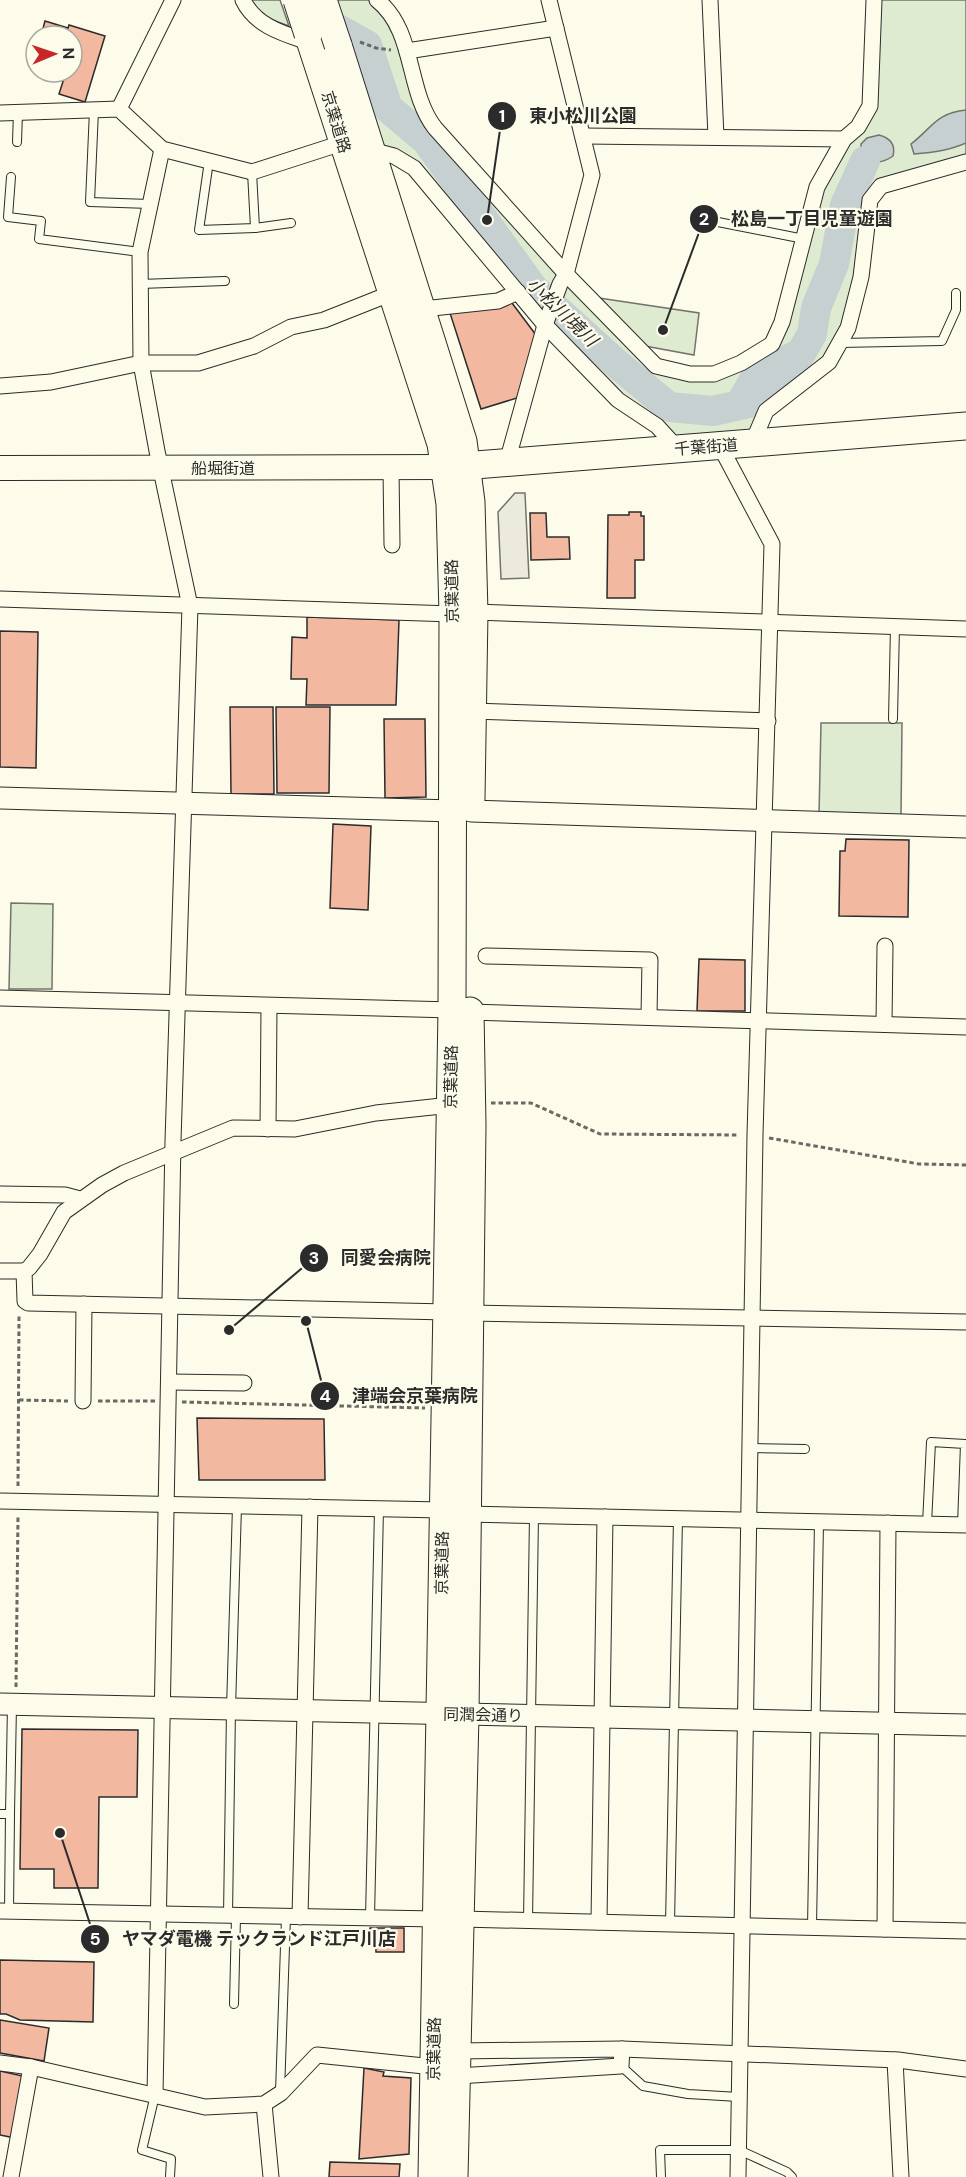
<svg xmlns="http://www.w3.org/2000/svg" width="966" height="2177" viewBox="0 0 966 2177" font-family="'DM Sans','Noto Sans JP',sans-serif">
<style>
.green{fill:#deebd1;stroke:#74746e;stroke-width:1.5}
.parking{fill:#eceadb;stroke:#74746e;stroke-width:1.5}
.water{fill:#c7d0d0;stroke:#74746e;stroke-width:1.5}
.lines{fill:none;stroke-linecap:round;stroke-linejoin:round}
.river{stroke:#c7d0d0;stroke-width:30}
.building{fill:#f2b8a0;stroke:#2b2b2b;stroke-width:1.5}
.lane-casing{stroke:#2b2b2b;stroke-width:10}
.street-casing{stroke:#2b2b2b;stroke-width:17}
.secondary-casing{stroke:#2b2b2b;stroke-width:23}
.primary-casing{stroke:#2b2b2b;stroke-width:26}
.highway-casing{stroke:#2b2b2b;stroke-width:29}
.path{stroke:#6a6964;stroke-width:3;stroke-dasharray:4.5 3;stroke-linecap:butt}
.lane{stroke:#fdfbea;stroke-width:8}
.street{stroke:#fdfbea;stroke-width:15}
.secondary{stroke:#fdfbea;stroke-width:21}
.primary{stroke:#fdfbea;stroke-width:24}
.highway{stroke:#fdfbea;stroke-width:27}
.highway-bridge-casing{stroke:#2b2b2b;stroke-width:29;stroke-linecap:butt}
.highway-bridge{stroke:#fdfbea;stroke-width:27}
.labels{text-anchor:middle;dominant-baseline:central;stroke-width:4.5;stroke-linejoin:round;paint-order:stroke}
.street-label{font-size:16px;fill:#2b2b2b;stroke:#fdfbea}
.water-label{font-size:18px;font-style:italic;fill:#2b2b2b;stroke:#fdfbea}
.leader{fill:none;stroke:#2b2b2b;stroke-width:2}
.callout-dot{fill:#2b2b2b;stroke:#fdfbea;stroke-width:2}
.mark-label{font-size:18px;text-anchor:middle;font-weight:bold;fill:#fff}
.callout-label{font-size:18px;text-anchor:middle;font-weight:bold;fill:#2b2b2b;stroke:#fdfbea;stroke-width:4.5;stroke-linejoin:round;paint-order:stroke}
</style>
<rect width="100%" height="100%" fill="#fdfbea"/>
<g class="green">
<polygon points="248,0 280,0 289,26 267,18"/>
<polygon points="323,0 377,0 382,4 425,115 656,366 714,374 772,344 817,187 870,106 874,0 966,0 966,162 881,186 870,201 861,277 831,359 766,411 752,444 678,449 617,400 414,168 371,150"/>
<polygon points="599,298 699,313 694,355 645,346"/>
<polygon points="821,723 902,723 901,817 819,815"/>
<polygon points="11,903 53,904 52,989 9,989"/>
</g>
<polygon class="parking" points="515,493 525,493 529,578 501,579 498,512"/>
<g class="water">
<path d="M 966,110 L 966,143 C 949,151 932,153 914,154 L 911,144 C 932,128 936,113 966,110 Z"/>
<path d="M 879,135 C 890,138 896,144 893,156 C 883,163 876,163 865,161 L 861,152 L 861,144 L 867,138 Z"/>
</g>
<g class="lines">
<g class="river">
<polyline points="315,16 367,45 388,108 426,140 533,288 617,364 669,407 713,411 767,399 801,353 812,334 816,308 834,264 845,205 865,161"/>
<polyline points="740,404 757,375 795,356"/>
</g>
</g>
<g class="building">
<polygon points="45,21 68,28 69,25 105,36 85,102 59,94 66,72 72,72 72,36 41,36"/>
<polygon points="512,303 536,335 517,398 481,409 449,310"/>
<polygon points="629,512 641,512 641,516 644,516 644,560 635,560 635,598 607,598 608,515 629,515"/>
<polygon points="530,513 546,513 547,537 569,537 570,559 531,560"/>
<polygon points="307,617 399,620 396,705 306,705 307,679 291,679 292,637 307,638"/>
<polygon points="0,631 38,632 36,768 0,767"/>
<polygon points="230,707 273,707 274,794 231,794"/>
<polygon points="276,707 330,707 329,793 277,793"/>
<polygon points="384,719 425,719 426,797 385,798"/>
<polygon points="333,824 371,826 368,910 330,908"/>
<polygon points="846,839 909,840 908,917 839,916 840,851 845,851"/>
<polygon points="699,959 745,960 745,1011 697,1011"/>
<polygon points="197,1418 324,1419 325,1480 199,1480"/>
<polygon points="22,1729 138,1730 137,1797 99,1797 98,1888 54,1888 54,1869 20,1869"/>
<polygon points="370,1928 404,1928 404,1952 376,1952 375,1937 370,1937"/>
<polygon points="0,1960 94,1962 93,2022 20,2020 6,2014 0,2014"/>
<polygon points="0,2020 49,2028 44,2061 0,2053"/>
<polygon points="364,2068 384,2072 383,2076 411,2078 409,2154 359,2159"/>
<polygon points="0,2071 27,2077 15,2138 0,2135"/>
<polygon points="330,2162 400,2164 399,2177 329,2177"/>
</g>
<g class="lines">
<defs>
<g id="lane">
<polyline points="94,110 90,202 150,204"/>
<polyline points="17,142 18,112"/>
<polyline points="209,161 199,230 255,228 291,223"/>
<polyline points="252,172 255,228"/>
<polyline points="11,177 8,217 41,221 39,239 140,252"/>
<polyline points="718,222 804,239"/>
<polyline points="140,284 225,281"/>
<polyline points="840,343 942,341 956,310 956,293"/>
<polyline points="893,719 895,626"/>
<polyline points="750,1448 805,1449"/>
<polyline points="927,1524 931,1442 965,1444 962,1525"/>
<polyline points="0,1814 10,1814 9,1911"/>
<polyline points="10,1814 12,1705"/>
<polyline points="228,1916 231,1709 237,1506"/>
<polyline points="370,1918 379,1509"/>
<polyline points="528,1921 534,1515"/>
<polyline points="670,1924 678,1518"/>
<polyline points="812,1927 819,1522"/>
<polyline points="234,2004 236,1916"/>
<polyline points="621,2066 643,2086 688,2094 739,2097"/>
<polyline points="280,2092 286,1917"/>
<polyline points="155,2095 142,2150 171,2159 170,2177"/>
<polyline points="661,2177 660,2150 739,2150 787,2172 792,2177"/>
</g>
<g id="street">
<path d="M 243,0 C 256,27 285,34 311,43"/>
<path d="M 377,0 C 416,31 406,91 435,128 L 566,274 L 656,366 L 690,374 L 714,374 L 741,363 L 772,344 L 782,322 L 817,187 L 844,139 L 858,127 L 870,106 L 874,0"/>
<polyline points="710,0 716,137"/>
<polyline points="407,51 556,28"/>
<polyline points="119,109 173,0"/>
<polyline points="0,113 119,109 162,149 252,172 342,143"/>
<polyline points="583,136 844,139"/>
<polyline points="371,150 394,156 414,168 545,325 618,400 657,426 678,449"/>
<polyline points="423,309 498,301 518,292"/>
<polyline points="0,386 51,382 141,363 198,363 254,346 291,327 324,320 392,293"/>
<polyline points="752,444 766,411 829,362 848,328 861,277 870,200 881,186 966,162"/>
<polyline points="720,446 772,544 755,1135 738,2177"/>
<polyline points="507,462 545,325 560,284 566,274 592,175 549,0"/>
<polyline points="391,468 392,545"/>
<polyline points="0,599 453,614"/>
<polyline points="474,612 966,629"/>
<polyline points="472,711 768,721"/>
<polyline points="486,956 650,960 649,1016"/>
<polyline points="0,998 452,1010"/>
<polyline points="470,1012 966,1027"/>
<polyline points="884,1024 885,946"/>
<polyline points="268,1129 269,1006"/>
<polyline points="0,1194 65,1195 80,1199"/>
<polyline points="0,1271 24,1271 29,1268 40,1254 64,1212 102,1185 124,1173 233,1128 295,1129 376,1113 451,1105"/>
<polyline points="24,1271 25,1301 28,1303 448,1312"/>
<polyline points="469,1313 966,1322"/>
<polyline points="169,1382 244,1383"/>
<polyline points="83,1401 84,1304"/>
<polyline points="0,1501 443,1510"/>
<polyline points="467,1514 966,1525"/>
<polyline points="0,1911 437,1919"/>
<polyline points="300,1917 310,1507"/>
<polyline points="461,1919 966,1931"/>
<polyline points="599,1922 605,1517"/>
<polyline points="885,1929 888,1523"/>
<polyline points="457,2051 622,2049 898,2060 966,2069"/>
<polyline points="895,2060 901,2177"/>
<polyline points="0,2063 31,2067 205,2107 264,2104 281,2093 317,2055 434,2067"/>
<polyline points="457,2076 621,2066 622,2049"/>
<polyline points="155,2095 173,1141 190,606 157,451 141,363 140,252 162,149"/>
<polyline points="264,2104 271,2177"/>
<polyline points="11,2177 31,2067"/>
</g>
<g id="secondary">
<polyline points="0,798 453,811"/>
<polyline points="471,811 966,827"/>
<polyline points="0,1704 966,1725"/>
</g>
<polyline id="primary" points="0,468 446,467"/>
<g id="highway">
<polyline points="308,34 441,444 450,504 453,614 452,1010 432,2177"/>
<polyline points="338,45 463,441 471,502 474,612 471,799"/>
<polyline points="450,467 966,426"/>
<polyline points="454,2177 465,1715 472,1125 470,1011"/>
</g>
</defs>
<use href="#lane" class="lane-casing"/>
<use href="#street" class="street-casing"/>
<use href="#secondary" class="secondary-casing"/>
<use href="#primary" class="primary-casing"/>
<use href="#highway" class="highway-casing"/>
<g class="path">
<polyline points="360,42 376,48 391,50"/>
<polyline points="491,1103 531,1103 600,1134 739,1135"/>
<polyline points="769,1138 919,1164 966,1165"/>
<polyline points="19,1400 68,1401"/>
<polyline points="98,1401 155,1401"/>
<polyline points="182,1402 425,1408"/>
<polyline points="18,1486 19,1315"/>
<polyline points="16,1687 18,1516"/>
</g>
<use href="#lane" class="lane"/>
<use href="#street" class="street"/>
<use href="#secondary" class="secondary"/>
<use href="#primary" class="primary"/>
<use href="#highway" class="highway"/>
<defs>
<g id="highway-bridge">
<polyline points="297,0 308,34"/>
<polyline points="323,0 338,45"/>
</g>
</defs>
<use href="#highway-bridge" class="highway-bridge-casing"/>
<use href="#highway-bridge" class="highway-bridge"/>
</g>
<g class="labels">
<g class="street-label">
<text transform="translate(336 122) rotate(73)">京葉道路</text>
<text transform="translate(706 447) rotate(-4)">千葉街道</text>
<text x="223" y="468">船堀街道</text>
<text transform="translate(452 591) rotate(-91)">京葉道路</text>
<text transform="translate(451 1077) rotate(-89)">京葉道路</text>
<text transform="translate(442 1563) rotate(-89)">京葉道路</text>
<text transform="translate(483 1715) rotate(1)">同潤会通り</text>
<text transform="translate(434 2049) rotate(-89)">京葉道路</text>
</g>
<g class="water-label">
<text transform="translate(562 312) rotate(44)">小松川境川</text>
</g>
</g>
<path class="leader" d="M487 220L502 116M663 330L704 219M229 1330L314 1258M306 1321L325 1396M60 1833L95 1939"/>
<g class="callout-dot">
<circle cx="487" cy="220" r="6"/>
<circle cx="663" cy="330" r="6"/>
<circle cx="229" cy="1330" r="6"/>
<circle cx="306" cy="1321" r="6"/>
<circle cx="60" cy="1833" r="6"/>
<circle cx="502" cy="116" r="15"/>
<circle cx="704" cy="219" r="15"/>
<circle cx="314" cy="1258" r="15"/>
<circle cx="325" cy="1396" r="15"/>
<circle cx="95" cy="1939" r="15"/>
</g>
<g class="mark-label">
<text x="502" y="122">1</text>
<text x="704" y="225">2</text>
<text x="314" y="1264">3</text>
<text x="325" y="1402">4</text>
<text x="95" y="1945">5</text>
</g>
<g class="callout-label">
<text x="583" y="122">東小松川公園</text>
<text x="812" y="225">松島一丁目児童遊園</text>
<text x="386" y="1264">同愛会病院</text>
<text x="415" y="1402">津端会京葉病院</text>
<text x="259" y="1945">ヤマダ電機 テックランド江戸川店</text>
</g>
<g transform="translate(54 54) rotate(88)"><circle r="28" fill="#fdfbea" stroke="#a9a89e" stroke-width="1.5"/>
<path d="M0-4.5L10 22L0 15L-10 22Z" fill="#c62828"/>
<text y="-9" font-size="16" font-weight="bold" text-anchor="middle" fill="#2b2b2b">N</text>
</g>
</svg>
